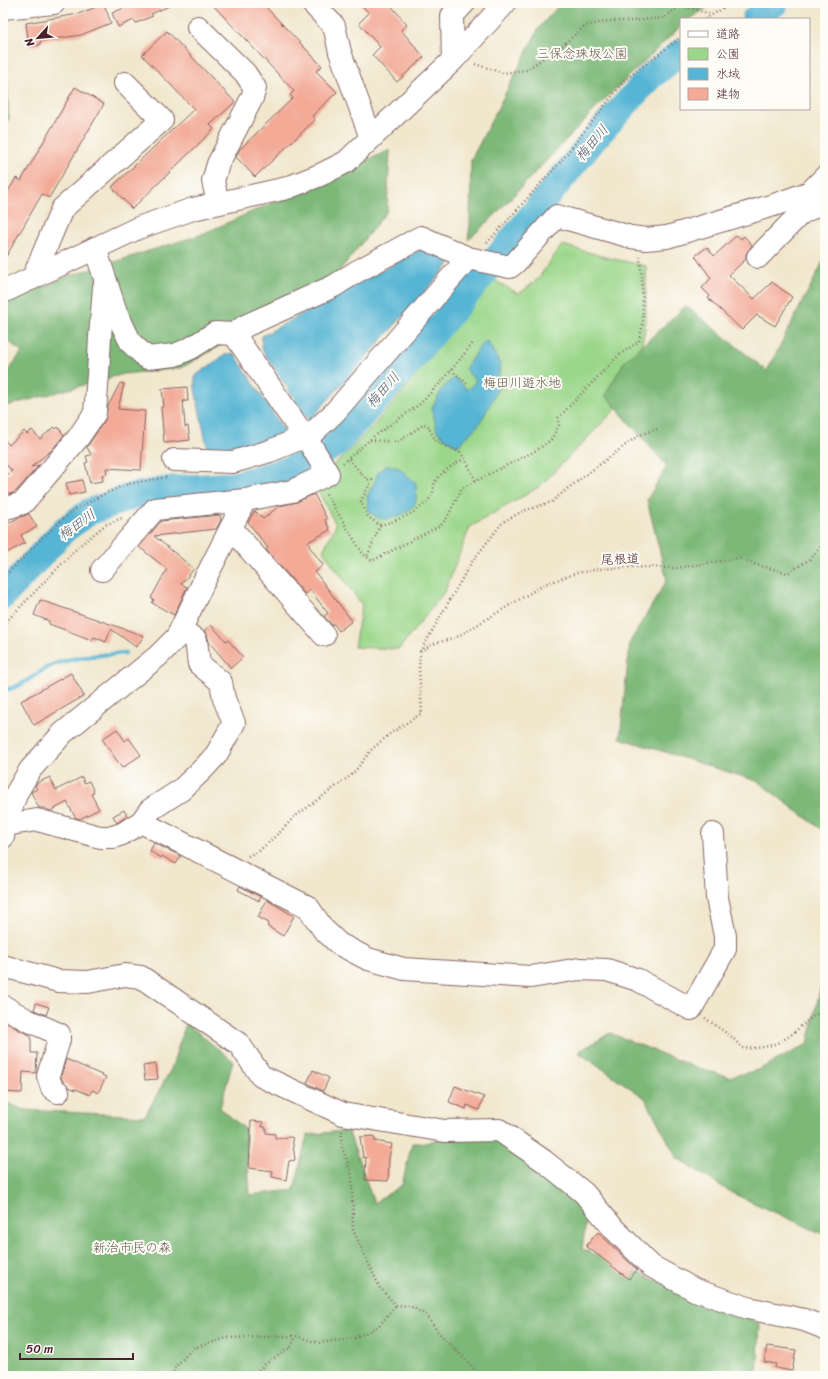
<svg xmlns="http://www.w3.org/2000/svg" width="828" height="1379" viewBox="0 0 828 1379" font-family="Sriracha,'Klee One',sans-serif">
<style>
.green{fill:#9bd78b;stroke:#727b5b}
.forest{fill:#7cb877;stroke:#636c51}
.water{fill:#56b5d4;stroke:#506a80}
.lines{fill:none;stroke-linecap:round;stroke-linejoin:round}
.stream{stroke:#56b5d4;stroke-width:4.5}
.river{stroke:#56b5d4;stroke-width:27}
.building{fill:#f3aa97}
.minor-casing{stroke:#846564;stroke-width:24}
.path{stroke:#846564;stroke-width:2.5;stroke-dasharray:1 3;stroke-linecap:butt}
.minor{stroke:#fff;stroke-width:22}
.labels{text-anchor:middle;dominant-baseline:central;stroke-width:4;stroke-linejoin:round;paint-order:stroke}
.park-label{font-size:13px;fill:#625648;stroke:#fdfcf7}
.street-label{font-size:13px;fill:#4a1f2b;stroke:#fdfcf7}
.water-label{font-size:14px;font-style:italic;fill:#4f5b6f;stroke:#fdfcf7}
</style>
<rect width="100%" height="100%" fill="#fdfcf7"/>
<filter id="ink" filterUnits="userSpaceOnUse"><feTurbulence type="fractalNoise" baseFrequency=".025" numOctaves="2"/><feDisplacementMap in="SourceGraphic" scale="8" xChannelSelector="R" yChannelSelector="G"/><feConvolveMatrix kernelMatrix="1 2 1 2 8 2 1 2 1" color-interpolation-filters="sRGB"/></filter>
<filter id="wash" filterUnits="userSpaceOnUse"><feTurbulence type="fractalNoise" baseFrequency=".012" numOctaves="4" result="noise"/><feDisplacementMap in="SourceGraphic" scale="16" xChannelSelector="R" yChannelSelector="G"/><feGaussianBlur stdDeviation="0.9" result="paint"/><feColorMatrix in="noise" values="0 0 0 0 0 0 0 0 0 0 0 0 0 0 0 0 0 1.4 0 .05"/><feComposite in="paint" operator="in"/></filter>
<g filter="url(#wash)">
<rect width="100%" height="100%" fill="#f1e7cd"/>
<polygon class="green" points="562,245 609,258 646,266 646,322 636,378 613,412 539,487 470,527 445,591 399,649 354,647 362,605 323,551 336,525 313,481 342,458 371,428 399,396 492,279 519,294 537,280"/>
<g class="forest">
<polygon points="561,3 714,3 689,19 681,19 681,26 602,102 493,217 468,240 470,224 471,160 539,28"/>
<polygon points="6,62 9,119 3,123 3,63"/>
<polygon points="390,150 387,211 330,283 181,368 124,374 3,407 3,378 22,352 3,337 3,305 66,277 200,235"/>
<polygon points="825,258 825,832 757,781 620,738 630,642 667,580 647,500 667,466 605,395 624,362 686,306 767,371"/>
<polygon points="825,967 825,1235 732,1193 677,1158 645,1098 578,1052 610,1033 692,1066 729,1077 758,1070 808,1044"/>
<polygon points="186,1023 233,1061 220,1108 245,1129 250,1195 294,1190 307,1135 348,1130 374,1203 402,1185 412,1143 426,1143 493,1120 499,1131 587,1214 582,1249 760,1324 757,1376 3,1376 3,1101 24,1110 145,1116 171,1069"/>
</g>
<g class="water">
<polygon points="425,247 453,260 309,421 261,348 262,336"/>
<polygon points="487,341 500,363 497,391 480,423 458,446 446,439 437,431 432,408 442,389 454,377 468,390 476,381 465,369 482,344"/>
<polygon points="234,353 285,432 250,447 221,449 207,447 195,389 195,376 225,355"/>
<path d="M 387,465 L 399,468 L 416,483 C 416,489 418,499 414,505 C 408,514 387,523 377,517 C 374,515 372,513 369,511 L 367,496 L 375,482 L 378,472 Z"/>
</g>
<g class="lines">
<path class="stream" d="M 3,690 C 24,688 36,671 55,664 C 77,656 102,655 125,653"/>
<g class="river">
<polyline points="755,19 775,3"/>
<polyline points="3,596 64,530 89,512 132,496 172,489 235,485 291,469 310,460 335,445 400,373 497,258 594,139 649,78 681,52"/>
</g>
</g>
<g id="blocks">
<g class="building">
<polygon points="136,3 176,3 151,14 153,16 136,23 134,20 118,27 112,13"/>
<polygon points="211,3 262,3 322,66 316,71 337,92 312,116 315,120 255,177 236,157 240,149 293,98 290,95 294,91"/>
<polygon points="359,3 389,3 407,25 401,30 424,57 397,82 372,55 380,47 359,23 369,13"/>
<polygon points="104,4 111,23 81,35 40,41 40,45 29,46 26,23 78,14"/>
<polygon points="167,31 235,102 210,125 214,129 132,209 112,187 194,109 142,55"/>
<polygon points="75,87 104,104 49,198 42,194 3,262 3,200 16,178 21,181"/>
<polygon points="737,235 741,239 744,236 752,245 746,254 746,259 729,275 754,299 772,282 792,297 775,326 757,315 742,330 708,298 710,296 702,288 711,278 695,256 707,247 714,256"/>
<polygon points="120,383 124,384 118,409 145,411 141,470 106,468 107,474 102,475 103,481 90,483 85,463 88,462 86,456 91,455 87,447 105,420 108,406"/>
<polygon points="187,387 188,401 183,401 185,427 188,426 190,440 164,443 161,407 164,407 162,389"/>
<polygon points="54,427 56,429 58,427 64,435 52,450 31,467 39,465 21,486 14,493 9,494 3,488 3,478 12,471 3,461 3,438 9,445 24,431 27,434 32,430 40,439"/>
<polygon points="82,480 85,492 69,495 66,483"/>
<polygon points="314,494 327,519 325,520 330,530 308,542 310,545 309,546 323,565 315,572 352,621 339,631 334,624 332,625 324,616 328,613 310,590 305,594 266,550 268,548 248,522 255,511 263,519 279,506 297,502"/>
<polygon points="29,514 37,527 21,535 25,543 3,555 3,526 18,518"/>
<polygon points="220,515 221,520 216,529 154,536 194,569 181,584 187,587 174,615 152,603 154,600 151,598 167,569 139,547 161,521"/>
<polygon points="40,600 113,625 144,636 136,647 111,629 106,642 94,637 92,640 49,624 49,621 34,615"/>
<polygon points="211,625 226,641 228,640 243,657 231,668 209,642 207,634 204,631"/>
<polygon points="71,673 84,696 34,725 21,701"/>
<polygon points="117,729 125,741 129,738 141,755 122,768 102,739"/>
<polygon points="50,777 56,790 82,777 84,783 89,781 94,792 91,794 99,809 80,819 75,817 67,802 51,811 44,808 39,808 31,792 37,789 35,786 37,783"/>
<polygon points="124,810 127,816 117,823 113,816"/>
<polygon points="154,843 181,856 176,864 162,856 161,858 150,851"/>
<polygon points="240,886 261,897 259,901 238,890"/>
<polygon points="267,900 294,916 283,936 267,926 269,923 258,917"/>
<polygon points="36,1003 49,1007 46,1015 34,1010"/>
<polygon points="3,1023 8,1024 31,1036 31,1053 37,1053 36,1073 23,1072 22,1093 3,1092"/>
<polygon points="66,1059 106,1077 98,1093 92,1090 90,1095 76,1089 76,1090 69,1087 62,1080 61,1076"/>
<polygon points="156,1064 158,1079 145,1080 143,1066"/>
<polygon points="313,1070 329,1078 323,1091 307,1083"/>
<polygon points="455,1086 484,1097 479,1110 467,1105 466,1109 449,1102"/>
<polygon points="251,1121 263,1122 262,1127 266,1127 266,1133 275,1134 275,1138 292,1137 295,1160 289,1161 286,1180 272,1177 273,1171 249,1168"/>
<polygon points="374,1136 375,1141 392,1144 389,1158 388,1181 365,1180 366,1157 363,1158 360,1137"/>
<polygon points="598,1232 637,1270 629,1279 586,1246"/>
<polygon points="767,1346 796,1350 792,1371 775,1368 776,1364 764,1362"/>
</g>
</g>
</g>
<g filter="url(#ink)">
<use href="#blocks" fill-opacity="0" stroke="#846564" stroke-width="1"/>
<g class="lines">
<defs>
<g id="minor">
<polyline points="312,3 334,26 340,52 371,138"/>
<polyline points="3,8 54,3"/>
<polyline points="198,27 245,73 255,88 252,98 218,164 213,181 218,203"/>
<polyline points="453,60 452,16 464,3"/>
<polyline points="95,248 116,312 131,343 147,358 175,355 191,348 215,333 234,334 306,439"/>
<polyline points="758,257 800,214 811,208 825,195"/>
<polyline points="33,278 62,209 162,120 125,83"/>
<polyline points="3,292 138,228 193,209 287,188 320,175 346,162 453,60 505,3"/>
<polyline points="234,334 245,326 334,286 356,272 421,237 468,258 510,267 515,263 557,216 631,237 646,239 667,237 777,204 810,192 825,177"/>
<polyline points="174,460 233,462 270,451 304,437"/>
<polyline points="3,509 23,503 78,438 95,413 98,374 100,337 104,287"/>
<polyline points="231,528 324,635"/>
<polyline points="102,570 155,509 245,500"/>
<polyline points="141,822 308,907 323,929 339,944 368,959 404,969 531,977 579,969 607,970 638,980 691,1009 725,949 725,936 717,898 713,834"/>
<polyline points="5,825 37,820 100,837 113,837 122,834 141,822 150,810 181,790 203,769 216,755 234,723 224,699 221,682 199,664 196,640 181,629"/>
<polyline points="3,837 5,825 17,792 30,770 63,733 158,656 177,637 205,579 245,500 292,491 328,474 309,442 306,439 334,413 468,258"/>
<polyline points="3,966 58,981 88,982 125,975 141,977 239,1044 261,1076 343,1114 445,1131 499,1130 544,1161 584,1193 614,1229 651,1266 695,1290 748,1308 804,1320 825,1328"/>
<polyline points="3,1006 27,1020 59,1034 59,1040 48,1076 52,1088 58,1092"/>
</g>
</defs>
<use href="#minor" class="minor-casing"/>
<g class="path">
<polyline points="705,19 732,3"/>
<polyline points="475,64 503,73 526,70 563,45 585,26 608,21 630,21 664,18 680,5 711,14"/>
<polyline points="487,243 561,161 625,80 681,37"/>
<polyline points="451,370 469,385"/>
<polyline points="370,440 398,442 424,424 428,426 436,442 460,452 465,459"/>
<polyline points="349,459 366,479 372,480 361,501 368,517 380,525 367,557"/>
<polyline points="343,463 373,437 420,404 444,379 473,343"/>
<polyline points="326,494 363,554 372,561 441,525 447,518 462,488 537,450 551,440 559,425 558,418 618,356 639,341 643,323 642,282 640,257"/>
<path d="M 380,525 C 399,520 418,513 431,497 C 434,493 433,486 435,482 C 439,474 456,462 465,459 L 476,481"/>
<polyline points="3,578 42,538 71,512 106,493 128,484 167,477"/>
<polyline points="3,625 78,547 105,525 122,518"/>
<polyline points="420,651 436,643 457,637 545,584 577,573 599,569 633,567 677,568 739,558 757,565 788,573 810,559 825,542"/>
<polyline points="248,856 259,851 281,831 294,817 353,774 372,749 391,733 422,713 419,669 420,652 471,563 503,522 523,511 552,502 567,489 639,435 657,429"/>
<path d="M 705,1018 L 732,1037 L 742,1048 C 761,1049 777,1046 792,1034 C 803,1025 812,1015 825,1010"/>
<polyline points="342,1131 341,1144 352,1176 353,1230 380,1288 396,1305 410,1306 426,1315 439,1333 471,1365 480,1376"/>
<polyline points="172,1376 176,1366 193,1348 227,1338 296,1336 318,1343 355,1338 379,1326 396,1305"/>
<polyline points="253,1376 265,1364 291,1347 296,1336"/>
</g>
<use href="#minor" class="minor"/>
</g>
</g>
<g class="labels">
<g class="park-label">
<text x="582" y="53">三保念珠坂公園</text>
<text x="522" y="382">梅田川遊水地</text>
<text x="132" y="1247">新治市民の森</text>
</g>
<g class="street-label">
<text transform="translate(620 559) rotate(-2)">尾根道</text>
</g>
<g class="water-label">
<text transform="translate(592 143) rotate(-50)">梅田川</text>
<text transform="translate(383 390) rotate(-49)">梅田川</text>
<text transform="translate(77 525) rotate(-36)">梅田川</text>
</g>
</g>
<rect width="828" height="1379" fill="none" stroke="#fdfcf7" stroke-width="16"/>
<rect x="680" y="18" width="130" height="92" fill="#fdfcf7" stroke="#b5a4a5"/>
<rect x="688" y="31" width="20" height="6" fill="#ffffff" stroke="#b5a4a5"/>
<text x="716" y="38" font-size="12" fill="#4a1f2b">道路</text>
<rect x="688" y="48" width="20" height="12" fill="#9bd78b" stroke="#b5a4a5"/>
<text x="716" y="58" font-size="12" fill="#4a1f2b">公園</text>
<rect x="688" y="68" width="20" height="12" fill="#56b5d4" stroke="#b5a4a5"/>
<text x="716" y="78" font-size="12" fill="#4a1f2b">水域</text>
<rect x="688" y="88" width="20" height="12" fill="#f3aa97" stroke="#b5a4a5"/>
<text x="716" y="98" font-size="12" fill="#4a1f2b">建物</text>
<g transform="translate(38 38) rotate(243)" stroke="#fdfcf7" stroke-width="3" paint-order="stroke">
<path d="M0-3L7 15L0 10L-7 15Z" fill="#4a1f2b"/>
<text y="-6" font-size="11" font-weight="bold" text-anchor="middle" fill="#4a1f2b">N</text>
</g>
<path d="M20 1353v6h113v-6" fill="none" stroke="#4a1f2b" stroke-width="2"/>
<text x="26" y="1353" font-size="12" fill="#4a1f2b" stroke="#fdfcf7" stroke-width="3" paint-order="stroke">50 m</text>
</svg>
